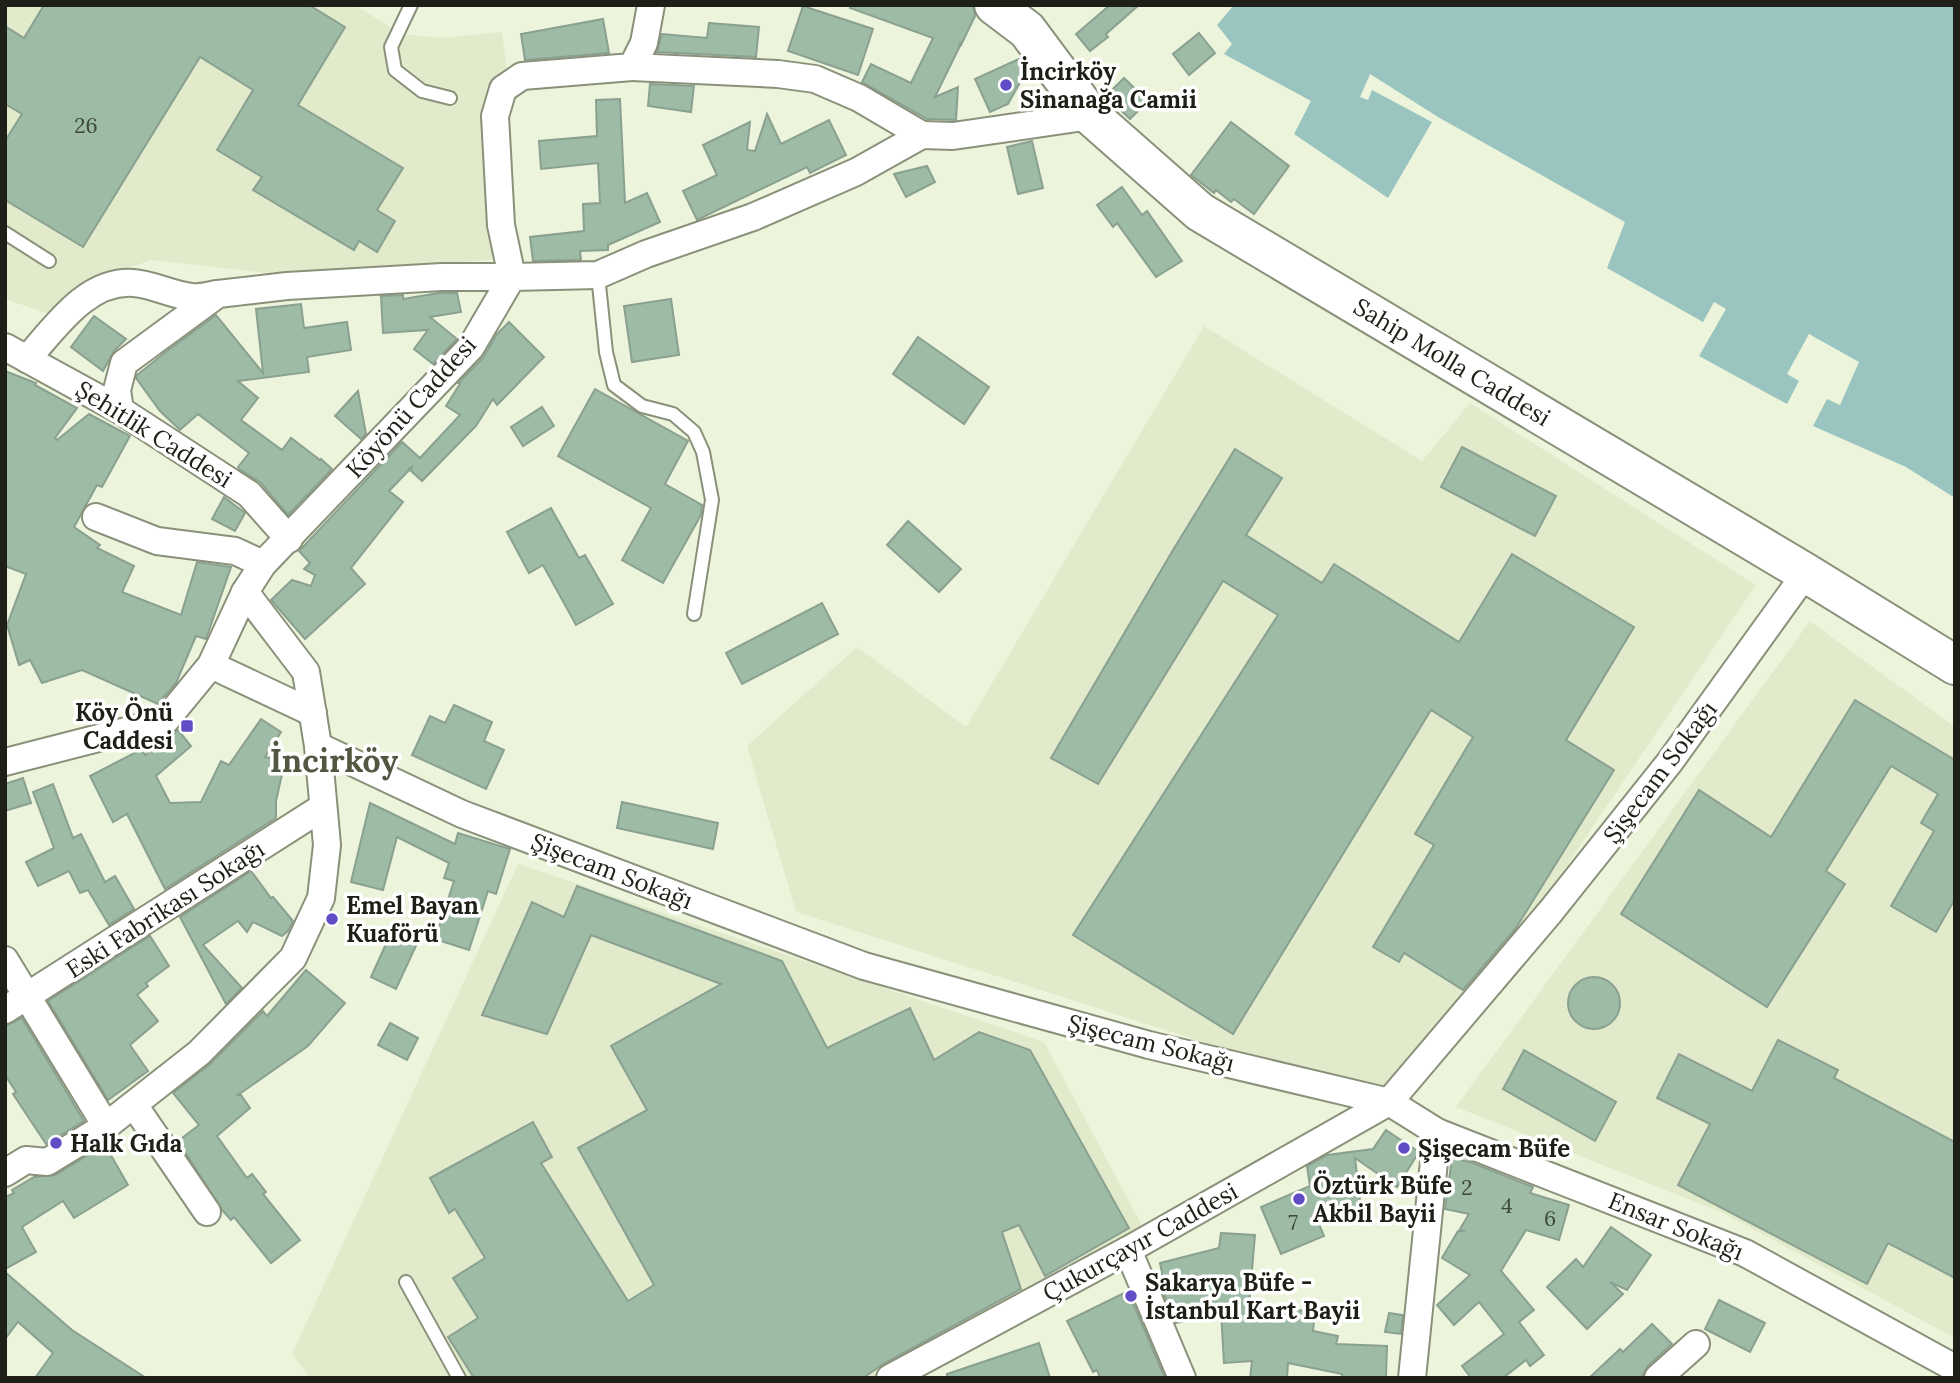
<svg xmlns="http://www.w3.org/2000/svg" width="1960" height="1383" viewBox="0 0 1960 1383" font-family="Lora,serif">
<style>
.built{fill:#e1ebcb}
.water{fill:#9ac4bf}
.building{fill:#9dbba5;stroke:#8aa090;stroke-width:2}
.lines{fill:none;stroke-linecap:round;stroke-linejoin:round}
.service-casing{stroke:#8a917a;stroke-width:16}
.minor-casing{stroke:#8a917a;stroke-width:30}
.primary-casing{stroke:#8a917a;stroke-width:42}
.service{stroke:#fff;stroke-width:12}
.minor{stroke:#fff;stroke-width:26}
.primary{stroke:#fff;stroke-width:38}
.poi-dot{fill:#604cc4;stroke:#fff;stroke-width:2.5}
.labels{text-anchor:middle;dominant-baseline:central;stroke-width:7;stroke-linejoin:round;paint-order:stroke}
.number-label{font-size:21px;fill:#3e473a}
.poi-label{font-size:24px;font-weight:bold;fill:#1e2017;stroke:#fff;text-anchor:start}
.street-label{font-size:24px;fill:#1e2017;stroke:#fff}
.district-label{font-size:32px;font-weight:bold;fill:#525742;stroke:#fff}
</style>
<rect width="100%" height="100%" fill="#edf4dc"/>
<g class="built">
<polygon points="5,5 355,5 401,34 443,38 502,32 509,85 499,97 482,142 497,259 293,276 151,260 106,276 46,313 5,299"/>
<polygon points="1204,326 1422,461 1470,403 1756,585 1563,871 1394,1103 796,912 747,746 857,647 966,727"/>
<polygon points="1810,621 1955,727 1955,1338 1721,1212 1456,1107"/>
<polygon points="518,864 1044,1042 1146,1233 895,1378 310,1378 292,1354"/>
</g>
<polygon class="water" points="1234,5 1955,5 1955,498 1906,467 1813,426 1827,399 1840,405 1859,362 1809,334 1787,374 1799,381 1787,404 1699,356 1726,309 1714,302 1703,322 1607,268 1625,222 1438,117 1370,74 1360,97 1368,100 1372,90 1432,122 1388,198 1294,134 1311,101 1224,54 1232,44 1217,25"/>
<g class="building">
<polygon points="44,5 309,5 345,27 298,105 403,168 377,210 395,221 377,252 359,241 354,250 253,190 262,177 217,150 253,90 200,57 83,247 5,200 5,141 22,114 5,104 5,26 24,38"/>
<polygon points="851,5 973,5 975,16 961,45 960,42 959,48 935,97 958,87 956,120 927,119 862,82 871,64 911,83 933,38 850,8"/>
<polygon points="1110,5 1139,5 1106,34 1108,37 1090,51 1076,34"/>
<polygon points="803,6 873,29 858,75 788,51"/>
<polygon points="603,19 609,53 525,60 521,34"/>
<polygon points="709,23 759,27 756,57 657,52 662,34 707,38"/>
<polygon points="1199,33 1215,53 1189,75 1173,54"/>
<polygon points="1021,58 1028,68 1008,104 990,112 975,79"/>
<polygon points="1124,78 1148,101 1130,119 1106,96"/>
<polygon points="650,84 694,86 691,112 648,106"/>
<polygon points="620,99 625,203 647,193 660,222 608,245 608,250 580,251 581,260 533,261 530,237 584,231 583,204 600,203 598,163 541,169 539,141 597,136 596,100"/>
<polygon points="767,114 781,144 829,120 846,155 810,173 807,167 697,220 683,191 717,175 703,145 750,122 747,150 755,151"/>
<polygon points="1231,122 1289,166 1254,214 1234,199 1231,202 1216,190 1214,193 1191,175"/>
<polygon points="1032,141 1043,188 1018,194 1007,147"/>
<polygon points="927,166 935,182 906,197 894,174"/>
<polygon points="1122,187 1142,215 1147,211 1182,261 1156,277 1117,223 1113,227 1097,205"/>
<polygon points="439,293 457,293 461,312 430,317 457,339 433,364 414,349 428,330 383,333 381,296 403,295 403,299"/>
<polygon points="671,299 679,355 632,362 624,306"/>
<polygon points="301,304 304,328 347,322 351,350 307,357 309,372 238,381 258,398 241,420 282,450 291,438 320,460 321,459 332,469 288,515 261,483 239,469 238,467 249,453 198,414 180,430 160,411 136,378 137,375 167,351 216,315 263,373 256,309"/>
<polygon points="94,316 126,339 114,351 103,371 71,347"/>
<polygon points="509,322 544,357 497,405 493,399 476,426 422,481 409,469 413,466 389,491 403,502 351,568 365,584 305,639 271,600 292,580 311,586 315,575 304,569 310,563 299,551 402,442 420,458 460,415 446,406 460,384 458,383 483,358 497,334"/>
<polygon points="918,337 989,387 964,424 893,374"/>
<polygon points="5,371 36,383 35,385 77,408 55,438 57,440 89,414 130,436 102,487 97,485 74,527 100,545 97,548 134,566 122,592 181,615 197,562 231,567 206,639 196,636 176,683 158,704 82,670 42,683 30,660 19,665 7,625 26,574 5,566"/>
<polygon points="595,389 688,441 665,484 702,505 701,515 663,583 622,560 651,508 558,456"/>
<polygon points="358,391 366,434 361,439 335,416"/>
<polygon points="542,407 554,426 523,446 511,427"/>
<polygon points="1462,447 1556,496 1535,536 1441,487"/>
<polygon points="1235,449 1282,478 1246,535 1322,583 1334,564 1459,642 1512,554 1634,627 1566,740 1614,770 1516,928 1463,990 1404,953 1399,962 1373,947 1434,845 1415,834 1473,737 1431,710 1233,1034 1073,935 1278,615 1223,581 1098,784 1051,758 1173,550"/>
<polygon points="224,497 245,513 235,531 212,519"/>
<polygon points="551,508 579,558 585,555 613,604 576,625 543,565 529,573 507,532"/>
<polygon points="908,521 961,569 939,592 887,545"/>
<polygon points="822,603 838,634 742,684 726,653"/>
<polygon points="1855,700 1955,760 1955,899 1936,932 1891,906 1934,831 1921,823 1938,794 1891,766 1826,871 1845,884 1767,1007 1621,914 1699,790 1771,837"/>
<polygon points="454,705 492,722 484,741 504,750 486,789 412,755 430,716 445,723"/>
<polygon points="261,719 281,732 265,757 285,761 276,801 276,818 165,889 127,814 113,822 90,776 142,749 145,755 178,730 191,746 156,776 170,803 201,802 221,761 229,765"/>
<polygon points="23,778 31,803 5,811 5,784"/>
<polygon points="53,784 73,838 81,834 105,882 115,876 134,909 109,925 88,890 80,893 69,871 38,886 26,862 54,848 33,792"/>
<polygon points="622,802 718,823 713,849 617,828"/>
<polygon points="370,803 455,844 458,833 510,849 496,894 488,891 469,950 435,939 454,881 444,878 449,863 397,837 383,890 351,882"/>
<polygon points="251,871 271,898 273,897 293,921 288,931 282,936 253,922 247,932 238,921 203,945 242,988 226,1004 180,917"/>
<polygon points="577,886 782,961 827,1048 910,1008 934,1060 979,1032 1030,1050 1129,1228 1045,1276 1019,1225 1002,1232 1021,1289 883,1364 863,1378 474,1378 448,1337 478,1318 453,1278 485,1258 455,1209 449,1213 430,1178 533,1122 552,1157 541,1163 628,1301 654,1285 578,1148 647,1110 611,1046 721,984 591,935 547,1034 482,1015 532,902 564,917"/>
<polygon points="394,926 420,937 396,989 371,977"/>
<polygon points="150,936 169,966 146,983 148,986 137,995 158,1021 130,1045 148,1071 108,1100 48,1001"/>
<polygon points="306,970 345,1003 308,1046 238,1095 241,1095 250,1108 217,1136 247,1178 252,1174 266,1192 263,1194 300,1240 271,1263 234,1217 231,1220 222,1210 178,1141 199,1125 173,1093 210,1064 263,1011 267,1016"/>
<circle cx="1594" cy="1003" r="26"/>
<polygon points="22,1018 84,1121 46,1144 13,1094 16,1092 5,1075 5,1026"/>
<polygon points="390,1023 418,1038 407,1060 378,1045"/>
<polygon points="1778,1040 1838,1070 1834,1078 1955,1142 1955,1278 1888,1243 1867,1284 1678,1185 1710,1124 1657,1098 1679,1054 1752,1091"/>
<polygon points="1524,1050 1616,1102 1595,1141 1503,1089"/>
<polygon points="1386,1130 1419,1152 1397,1187 1355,1158 1362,1216 1318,1222 1324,1236 1281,1254 1261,1207 1310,1186 1307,1166 1327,1155 1373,1149"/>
<polygon points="105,1145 128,1185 74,1218 63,1201 22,1227 36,1252 5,1269 5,1195 6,1197 14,1193 12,1190 34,1177 55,1175"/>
<polygon points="1452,1158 1470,1162 1533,1187 1530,1193 1569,1205 1559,1240 1526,1230 1501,1271 1534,1310 1519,1322 1544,1355 1530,1366 1526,1360 1503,1378 1471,1378 1462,1366 1504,1334 1479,1302 1454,1325 1437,1305 1470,1275 1442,1258 1458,1231 1463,1231 1460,1229 1469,1214 1445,1209"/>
<polygon points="1611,1227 1651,1255 1627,1290 1610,1282 1623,1294 1587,1329 1547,1287 1576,1259 1583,1267"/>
<polygon points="1221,1233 1255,1235 1249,1305 1315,1312 1313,1331 1338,1336 1336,1344 1387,1346 1386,1378 1342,1378 1342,1374 1288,1363 1287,1378 1250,1378 1252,1361 1224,1363 1221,1312 1176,1323 1156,1276 1162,1273 1160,1263 1219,1248"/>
<polygon points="5,1272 72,1330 146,1378 35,1378 53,1353 18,1322 5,1339"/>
<polygon points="1128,1291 1165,1378 1100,1378 1097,1370 1093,1372 1067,1321"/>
<polygon points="1719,1300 1765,1323 1750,1352 1705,1329"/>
<polygon points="1389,1313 1403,1315 1401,1334 1385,1332"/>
<polygon points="1652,1324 1672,1344 1648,1366 1641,1378 1589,1378 1620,1349 1623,1352"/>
<polygon points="1039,1343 1050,1378 947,1378 947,1374"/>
</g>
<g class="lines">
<defs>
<g id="service">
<polyline points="411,5 391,47 395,70 422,91 450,98"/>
<polyline points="5,233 49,261"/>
<polyline points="598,275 606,352 614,385 642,406 673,414 694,432 703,452 712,500 694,614"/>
<polyline points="406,1282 459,1378"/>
</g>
<g id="minor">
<polyline points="632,67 778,74 815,79 859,98 922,135"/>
<polyline points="5,347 120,410 249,494 289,539"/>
<path d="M 27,359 C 55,328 86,280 133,283 C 152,284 172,295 191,297 C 200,298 209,295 218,294"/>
<polyline points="120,410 117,390 124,363 218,294 287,286 442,277 512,277 501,225 495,116 503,89 522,76 632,67 644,43 651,5"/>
<polyline points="96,517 157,541 235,551 263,564"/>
<polyline points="211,665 313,713"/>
<polyline points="318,746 462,814 864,966 1149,1045 1389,1102 1437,1132 1745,1253 1955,1368"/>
<polyline points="5,762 165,721 211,665 245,592 263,564 471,347 512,277 598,275 646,254 753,217 856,172 922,135 953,136 1091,116"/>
<polyline points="5,960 106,1126"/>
<polyline points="5,1010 323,807"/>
<polyline points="134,1105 207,1212"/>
<polyline points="5,1173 26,1160 47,1162 106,1126 199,1053 293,958 321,898 327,845 318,746 306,672 245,592"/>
<polyline points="1128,1250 1182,1378"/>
<polyline points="890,1378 1128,1250 1389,1102 1551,911 1669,763 1806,573"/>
<polyline points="1412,1378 1437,1132"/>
<polyline points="1658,1378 1696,1344"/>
</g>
<polyline id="primary" points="994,5 1027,30 1091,116 1200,212 1806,573 1955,665"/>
</defs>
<use href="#service" class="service-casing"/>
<use href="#minor" class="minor-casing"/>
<use href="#primary" class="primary-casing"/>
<use href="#service" class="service"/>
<use href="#minor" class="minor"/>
<use href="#primary" class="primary"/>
</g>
<g class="poi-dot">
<circle cx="1006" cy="85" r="7"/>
<rect x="180" y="719" width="14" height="14" rx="3.5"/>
<circle cx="332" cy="919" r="7"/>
<circle cx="56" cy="1143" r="7"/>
<circle cx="1404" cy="1148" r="7"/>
<circle cx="1299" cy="1199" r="7"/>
<circle cx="1131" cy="1296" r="7"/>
</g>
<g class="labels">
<g class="number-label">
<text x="86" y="125">26</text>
<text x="1467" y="1187">2</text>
<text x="1507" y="1205">4</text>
<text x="1550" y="1218">6</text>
<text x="1293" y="1222">7</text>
</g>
<g class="poi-label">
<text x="1020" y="71">İncirköy<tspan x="1020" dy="28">Sinanağa Camii</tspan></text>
<text x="173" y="712" text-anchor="end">Köy Önü<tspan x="173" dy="28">Caddesi</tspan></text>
<text x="346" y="905">Emel Bayan<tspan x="346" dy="28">Kuaförü</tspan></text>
<text x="70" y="1143">Halk Gıda</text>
<text x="1418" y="1148">Şişecam Büfe</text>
<text x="1313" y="1185">Öztürk Büfe<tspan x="1313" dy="28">Akbil Bayii</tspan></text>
<text x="1145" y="1282">Sakarya Büfe -<tspan x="1145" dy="28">İstanbul Kart Bayii</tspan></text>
</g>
<g class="street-label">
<text transform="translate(1452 362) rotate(31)">Sahip Molla Caddesi</text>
<text transform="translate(411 407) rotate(-48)">Köyönü Caddesi</text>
<text transform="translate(154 434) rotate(32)">Şehitlik Caddesi</text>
<text transform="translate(1660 772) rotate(-53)">Şişecam Sokağı</text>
<text transform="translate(612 871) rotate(21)">Şişecam Sokağı</text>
<text transform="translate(165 909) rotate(-33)">Eski Fabrikası Sokağı</text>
<text transform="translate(1151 1043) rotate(14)">Şişecam Sokağı</text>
<text transform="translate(1676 1226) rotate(22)">Ensar Sokağı</text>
<text transform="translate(1140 1242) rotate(-29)">Çukurçayır Caddesi</text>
</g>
<g class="district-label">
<text x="334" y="760">İncirköy</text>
</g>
</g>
<rect width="1960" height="1383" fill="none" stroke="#1e2017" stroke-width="14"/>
</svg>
